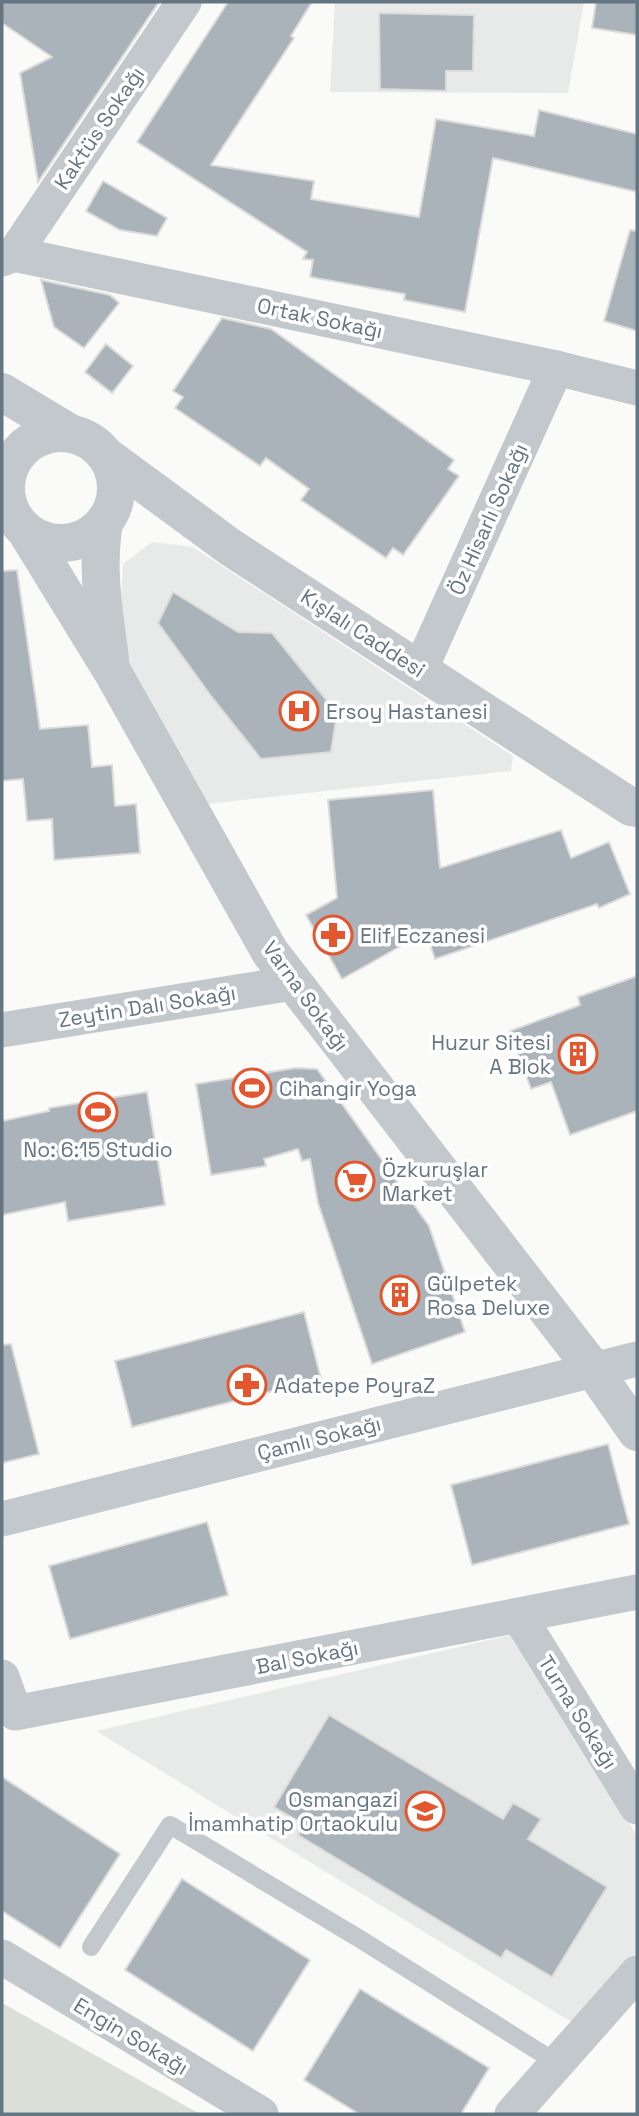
<svg xmlns="http://www.w3.org/2000/svg" width="639" height="2116" viewBox="0 0 639 2116" font-family="'Space Grotesk',sans-serif">
<style>
.built{fill:#e8e9e9}
.green{fill:#dadfd7}
.building{fill:#aab3b9;stroke:#dcdcda;stroke-width:2}
.lines{fill:none;stroke-linecap:round;stroke-linejoin:round}
.service{stroke:#c3c8cc;stroke-width:18}
.minor{stroke:#c3c8cc;stroke-width:35}
.tertiary{stroke:#c3c8cc;stroke-width:38}
.labels{text-anchor:middle;dominant-baseline:central;stroke-width:7;stroke-linejoin:round;paint-order:stroke}
.street-label{font-size:21px;fill:#657683;stroke:#fff}
.poi-label{font-size:21px;fill:#657683;stroke:#fff;text-anchor:start}
</style>
<rect width="100%" height="100%" fill="#fafaf8"/>
<g class="built">
<polygon points="335,2 584,2 568,93 330,92"/>
<polygon points="152,542 193,547 513,756 511,771 206,804 129,666 120,621 123,564"/>
<polygon points="515,1634 637,1836 637,1951 578,2026 96,1731"/>
</g>
<polygon class="green" points="2,2003 200,2114 2,2114"/>
<g class="building">
<polygon points="2,2 159,2 38,182 20,73 52,57 2,23"/>
<polygon points="228,2 312,2 291,36 294,38 211,165 314,181 311,199 419,217 436,119 534,136 539,110 637,134 637,192 493,158 465,312 404,300 405,294 310,277 313,260 303,259 307,252 137,142"/>
<polygon points="596,2 637,2 637,35 592,28"/>
<polygon points="379,13 474,15 473,71 446,71 446,91 380,89"/>
<polygon points="103,181 167,218 157,236 120,230 86,211"/>
<polygon points="630,230 637,231 637,331 604,321"/>
<polygon points="41,280 110,295 119,303 84,348 54,327"/>
<polygon points="222,318 271,329 454,460 448,469 459,476 403,555 393,548 386,558 301,500 309,489 266,458 260,466 175,408 183,397 173,391"/>
<polygon points="106,344 133,366 112,393 85,372"/>
<polygon points="17,570 40,729 88,725 92,767 112,765 115,806 136,804 140,853 54,860 52,819 27,821 23,779 2,781 2,571"/>
<polygon points="173,592 238,632 272,633 337,713 331,752 261,759 211,696 158,623"/>
<polygon points="433,790 440,868 561,830 571,858 609,842 630,894 599,908 597,904 435,959 426,932 342,979 306,915 337,898 328,800"/>
<polygon points="637,976 637,1111 570,1135 551,1082 531,1089 510,1031 580,1005 578,997"/>
<polygon points="295,1068 317,1069 429,1226 465,1332 372,1364 318,1203 310,1159 302,1161 298,1149 264,1159 266,1166 211,1175 196,1084"/>
<polygon points="147,1092 165,1205 68,1221 65,1202 2,1215 2,1121 49,1111 49,1108"/>
<polygon points="304,1312 321,1379 132,1427 115,1361"/>
<polygon points="11,1344 39,1454 2,1463 2,1345"/>
<polygon points="608,1444 629,1524 472,1565 451,1485"/>
<polygon points="207,1522 228,1595 70,1639 49,1566"/>
<polygon points="329,1715 503,1819 513,1803 541,1819 528,1839 607,1887 552,1977 506,1950 501,1958 298,1835 305,1825 274,1807"/>
<polygon points="2,1777 120,1854 60,1948 2,1911"/>
<polygon points="182,1879 310,1960 253,2051 125,1970"/>
<polygon points="360,1989 489,2068 461,2114 359,2114 304,2080"/>
</g>
<g class="lines">
<polyline class="service" points="91,1947 170,1825 360,1939 557,2063"/>
<g class="minor">
<polyline points="14,254 184,2"/>
<polyline points="2,259 14,254 556,368 637,388"/>
<polyline points="2,479 7,477"/>
<polyline points="2,514 14,517"/>
<polyline points="420,670 556,368"/>
<polyline points="2,1030 293,983"/>
<polyline points="2,1519 637,1359"/>
<polyline points="519,1616 637,1807"/>
<polyline points="2,1677 15,1713 637,1592"/>
<polyline points="2,1957 261,2114"/>
<polyline points="512,2114 637,1973"/>
</g>
<g class="tertiary">
<polyline points="2,392 70,433"/>
<circle cx="61" cy="488" r="55"/>
<polyline points="109,458 230,547 631,807 637,808"/>
<path d="M 104,522 C 96,569 104,612 110,659"/>
<polyline points="26,531 112,671 270,952 593,1369 637,1432"/>
</g>
</g>
<defs>
<symbol id="hospital-ring" viewBox="-11 -11 22 22"><circle r="9.5" fill="#fff" stroke="#e4572e" stroke-width="1.5"/><path d="M-5-5h3v3.5h4V-5h3V5h-3V1.5h-4V5h-3Z" fill="#e4572e"/></symbol>
<symbol id="pharmacy-ring" viewBox="-11 -11 22 22"><circle r="9.5" fill="#fff" stroke="#e4572e" stroke-width="1.5"/><path d="M-2-6h4v4h4v4h-4v4h-4v-4h-4v-4h4Z" fill="#e4572e"/></symbol>
<symbol id="building-ring" viewBox="-11 -11 22 22"><circle r="9.5" fill="#fff" stroke="#e4572e" stroke-width="1.5"/><path d="M-4-6H4V6H1V3H-1V6H-4ZM-2.5-4.3h1.7v1.8h-1.7ZM.8-4.3h1.7v1.8H.8ZM-2.5-1h1.7V.8h-1.7ZM.8-1h1.7V.8H.8Z" fill="#e4572e"/></symbol>
<symbol id="stadium-ring" viewBox="-11 -11 22 22"><circle r="9.5" fill="#fff" stroke="#e4572e" stroke-width="1.5"/><path d="M0-5a6.5 5 0 1 0 0 10a6.5 5 0 1 0 0-10ZM-3.5-1.8h7v3.6h-7Z" fill="#e4572e"/></symbol>
<symbol id="supermarket-ring" viewBox="-11 -11 22 22"><circle r="9.5" fill="#fff" stroke="#e4572e" stroke-width="1.5"/><path d="M-6-5.5h2.5l.6 2H6L4.5 2H-2.5L-4.4-4H-6ZM-1.5 3.2a1.3 1.3 0 1 0 .1 0ZM3 3.2a1.3 1.3 0 1 0 .1 0Z" fill="#e4572e"/></symbol>
<symbol id="school-ring" viewBox="-11 -11 22 22"><circle r="9.5" fill="#fff" stroke="#e4572e" stroke-width="1.5"/><path d="M0-5L7-2L0 1L-7-2ZM-4 1L0 2.5L4 1V4Q0 6-4 4Z" fill="#e4572e"/></symbol>
</defs>
<g fill-rule="evenodd">
<use href="#hospital-ring" x="277" y="689" width="44" height="44"/>
<use href="#pharmacy-ring" x="311" y="913" width="44" height="44"/>
<use href="#building-ring" x="556" y="1032" width="44" height="44"/>
<use href="#stadium-ring" x="230" y="1066" width="44" height="44"/>
<use href="#stadium-ring" x="76" y="1090" width="44" height="44"/>
<use href="#supermarket-ring" x="333" y="1159" width="44" height="44"/>
<use href="#building-ring" x="378" y="1273" width="44" height="44"/>
<use href="#pharmacy-ring" x="225" y="1363" width="44" height="44"/>
<use href="#school-ring" x="403" y="1789" width="44" height="44"/>
</g>
<g class="labels">
<g class="street-label">
<text transform="translate(99 128) rotate(-56)">Kaktüs Sokağı</text>
<text transform="translate(320 318) rotate(12)">Ortak Sokağı</text>
<text transform="translate(488 519) rotate(-66)">Öz Hisarlı Sokağı</text>
<text transform="translate(363 633) rotate(33)">Kışlalı Caddesi</text>
<text transform="translate(306 996) rotate(54)">Varna Sokağı</text>
<text transform="translate(147 1006) rotate(-9)">Zeytin Dalı Sokağı</text>
<text transform="translate(319 1438) rotate(-14)">Çamlı Sokağı</text>
<text transform="translate(307 1657) rotate(-11)">Bal Sokağı</text>
<text transform="translate(578 1712) rotate(58)">Turna Sokağı</text>
<text transform="translate(131 2036) rotate(31)">Engin Sokağı</text>
</g>
<g class="poi-label">
<text x="326" y="711">Ersoy Hastanesi</text>
<text x="360" y="935">Elif Eczanesi</text>
<text x="551" y="1042" text-anchor="end">Huzur Sitesi<tspan x="551" dy="24">A Blok</tspan></text>
<text x="279" y="1088">Cihangir Yoga</text>
<text x="98" y="1149" text-anchor="middle">No: 6:15 Studio</text>
<text x="382" y="1169">Özkuruşlar<tspan x="382" dy="24">Market</tspan></text>
<text x="427" y="1283">Gülpetek<tspan x="427" dy="24">Rosa Deluxe</tspan></text>
<text x="274" y="1385">Adatepe PoyraZ</text>
<text x="398" y="1799" text-anchor="end">Osmangazi<tspan x="398" dy="24">İmamhatip Ortaokulu</tspan></text>
</g>
</g>
<rect width="639" height="2116" fill="none" stroke="#657683" stroke-width="7"/>
</svg>
